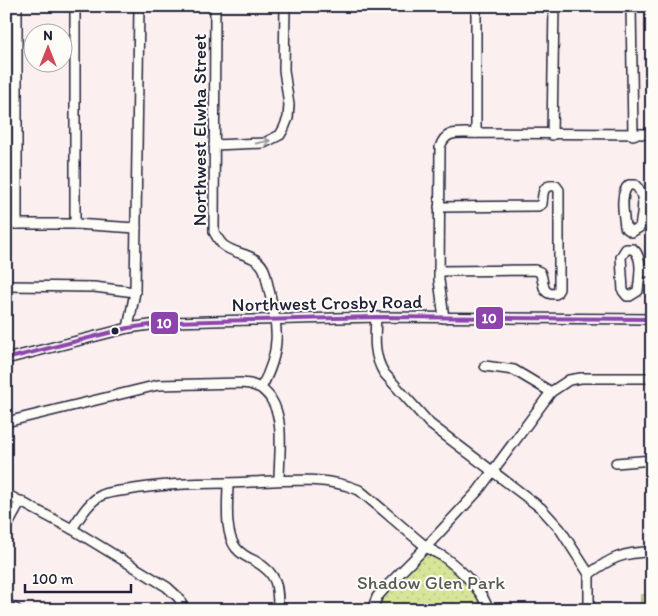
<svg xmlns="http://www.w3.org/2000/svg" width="658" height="616" viewBox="0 0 658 616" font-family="Itim,sans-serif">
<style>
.cemetery{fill:url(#cemetery-stones);stroke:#7c846a}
.park{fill:url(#park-dots);stroke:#7c846a}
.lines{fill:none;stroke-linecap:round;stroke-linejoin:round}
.minor-casing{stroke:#22223b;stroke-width:12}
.minor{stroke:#fdfcf7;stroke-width:9}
.bus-1-casing{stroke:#fdfcf7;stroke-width:8}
.bus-1{stroke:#8e44ad;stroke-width:4}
.oneway{stroke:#9a9aa2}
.bus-dot{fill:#22223b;stroke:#fdfcf7;stroke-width:2}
.labels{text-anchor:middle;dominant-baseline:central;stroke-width:4;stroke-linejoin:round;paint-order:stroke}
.street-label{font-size:19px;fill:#22223b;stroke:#fdfcf7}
.park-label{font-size:19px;fill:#585c57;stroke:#fdfcf7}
.line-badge{stroke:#fdfcf7;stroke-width:2}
.badge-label{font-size:14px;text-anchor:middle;font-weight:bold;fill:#fff}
</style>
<defs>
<pattern id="cemetery-stones" width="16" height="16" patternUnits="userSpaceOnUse" patternTransform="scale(1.25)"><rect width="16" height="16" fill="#d7e598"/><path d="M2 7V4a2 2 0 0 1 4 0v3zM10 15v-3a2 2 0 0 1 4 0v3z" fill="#b8c484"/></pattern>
<pattern id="park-dots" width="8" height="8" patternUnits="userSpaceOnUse" patternTransform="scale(1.25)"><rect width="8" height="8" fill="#d7e598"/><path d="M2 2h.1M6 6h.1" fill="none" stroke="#b8c484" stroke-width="1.8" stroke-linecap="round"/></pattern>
</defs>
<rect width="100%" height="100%" fill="#fcefef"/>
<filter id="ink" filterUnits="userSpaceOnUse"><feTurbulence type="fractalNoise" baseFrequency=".02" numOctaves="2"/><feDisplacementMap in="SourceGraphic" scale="10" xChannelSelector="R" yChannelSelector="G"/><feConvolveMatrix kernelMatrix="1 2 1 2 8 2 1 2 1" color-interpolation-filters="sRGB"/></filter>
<g filter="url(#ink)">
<rect class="cemetery" x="641" y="595" width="11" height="15"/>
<polygon class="park" points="426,547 456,568 488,610 372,610 377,597"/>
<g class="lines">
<defs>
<g id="minor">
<path d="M 215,6 L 214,232 C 217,237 219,241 223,245 C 236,256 259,253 265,272 C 275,319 286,343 261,388 C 264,391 269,395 271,399 C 285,420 279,456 279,480"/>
<polyline points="631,6 633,135"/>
<polyline points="476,133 476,6"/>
<polyline points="552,135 554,6"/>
<polyline points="214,145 264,143 280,135 284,128 288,118 289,105 284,70 285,6"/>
<path d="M 629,185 L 635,185 C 647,195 642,214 640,227 L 632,232 L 625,227 C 624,216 619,193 629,185 Z"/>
<polyline points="6,224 75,224 136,228"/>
<polyline points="17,224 17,6"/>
<polyline points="75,224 75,6"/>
<path d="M 626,249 L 633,249 C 644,258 639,279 638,291 L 630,296 L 627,296 L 623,291 L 621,257 Z"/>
<path d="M 439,271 L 535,270 L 540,272 C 545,282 540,295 556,294 L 559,289 L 559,190 L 556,186 C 542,184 543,193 542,204 L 538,206 L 439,207"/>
<polyline points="640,272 652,272"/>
<polyline points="6,286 94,287 135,292"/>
<path d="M 376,317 C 375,337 373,355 384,373 L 430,424 L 541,508 L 560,529 L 589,574 L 589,610"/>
<path d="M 444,318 L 439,280 L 440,147 C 446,129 459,134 476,133 L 652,134"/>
<polyline points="128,328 135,292 139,6"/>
<polyline points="6,359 128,328 172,322 376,317 652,319"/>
<polyline points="485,366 514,370 551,392"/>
<polyline points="6,422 158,385 241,383 250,384 261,388"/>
<polyline points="616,463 652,460"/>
<path d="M 228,483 C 228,501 224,533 236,548 C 241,554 248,558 255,561 C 278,574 278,586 278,610"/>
<polyline points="6,494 72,529 167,587 179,598 184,610"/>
<polyline points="6,528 21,501"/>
<path d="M 72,529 C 80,517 89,501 102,495 C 110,492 120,491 128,490 C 161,484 194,483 227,483 C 269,483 319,473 359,490 C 381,508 402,527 424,545 C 430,550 437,553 444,557 C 459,568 484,591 488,610"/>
<path d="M 589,574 C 611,558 623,552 652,552"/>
<polyline points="6,603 17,610"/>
<polyline points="372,610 377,597 385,588 426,547 478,491 551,392 569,380 581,378 652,378"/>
</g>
</defs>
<use href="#minor" class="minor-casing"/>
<use href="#minor" class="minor"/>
<defs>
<polyline id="bus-1" points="6,359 128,328 172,322 376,317 652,319"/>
</defs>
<use href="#bus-1" class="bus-1-casing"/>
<use href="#bus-1" class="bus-1"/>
</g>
<defs><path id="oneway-shaft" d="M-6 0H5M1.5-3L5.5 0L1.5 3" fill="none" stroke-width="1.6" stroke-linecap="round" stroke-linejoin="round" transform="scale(1.25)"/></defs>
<use class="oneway" href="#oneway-shaft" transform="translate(263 142) rotate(-12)"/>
</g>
<circle class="bus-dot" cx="115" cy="331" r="4.5"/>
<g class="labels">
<g class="street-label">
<text transform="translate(199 130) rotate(-90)">Northwest Elwha Street</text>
<text transform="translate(327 303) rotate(-1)">Northwest Crosby Road</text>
</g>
<g class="park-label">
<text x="431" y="582">Shadow Glen Park</text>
</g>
</g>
<g class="line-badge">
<rect x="475" y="306" width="29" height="24" rx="5" fill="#8e44ad"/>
<rect x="150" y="311" width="29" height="24" rx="5" fill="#8e44ad"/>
</g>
<g class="badge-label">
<text x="489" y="323">10</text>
<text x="164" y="328">10</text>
</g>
<rect width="658" height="616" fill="none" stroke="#fdfcf7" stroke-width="25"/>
<rect x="12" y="12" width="633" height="591" fill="none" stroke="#22223b" stroke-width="2" filter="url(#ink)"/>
<g transform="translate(48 48)"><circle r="24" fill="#fdfcf7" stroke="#a5a5ac"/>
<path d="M0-4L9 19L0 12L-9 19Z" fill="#d1495b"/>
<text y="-8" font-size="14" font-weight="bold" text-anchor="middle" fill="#22223b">N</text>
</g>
<path d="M25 584v8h106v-8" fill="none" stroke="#22223b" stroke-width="2.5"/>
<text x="32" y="584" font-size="15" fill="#22223b" stroke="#fdfcf7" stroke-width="4" paint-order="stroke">100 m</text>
</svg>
